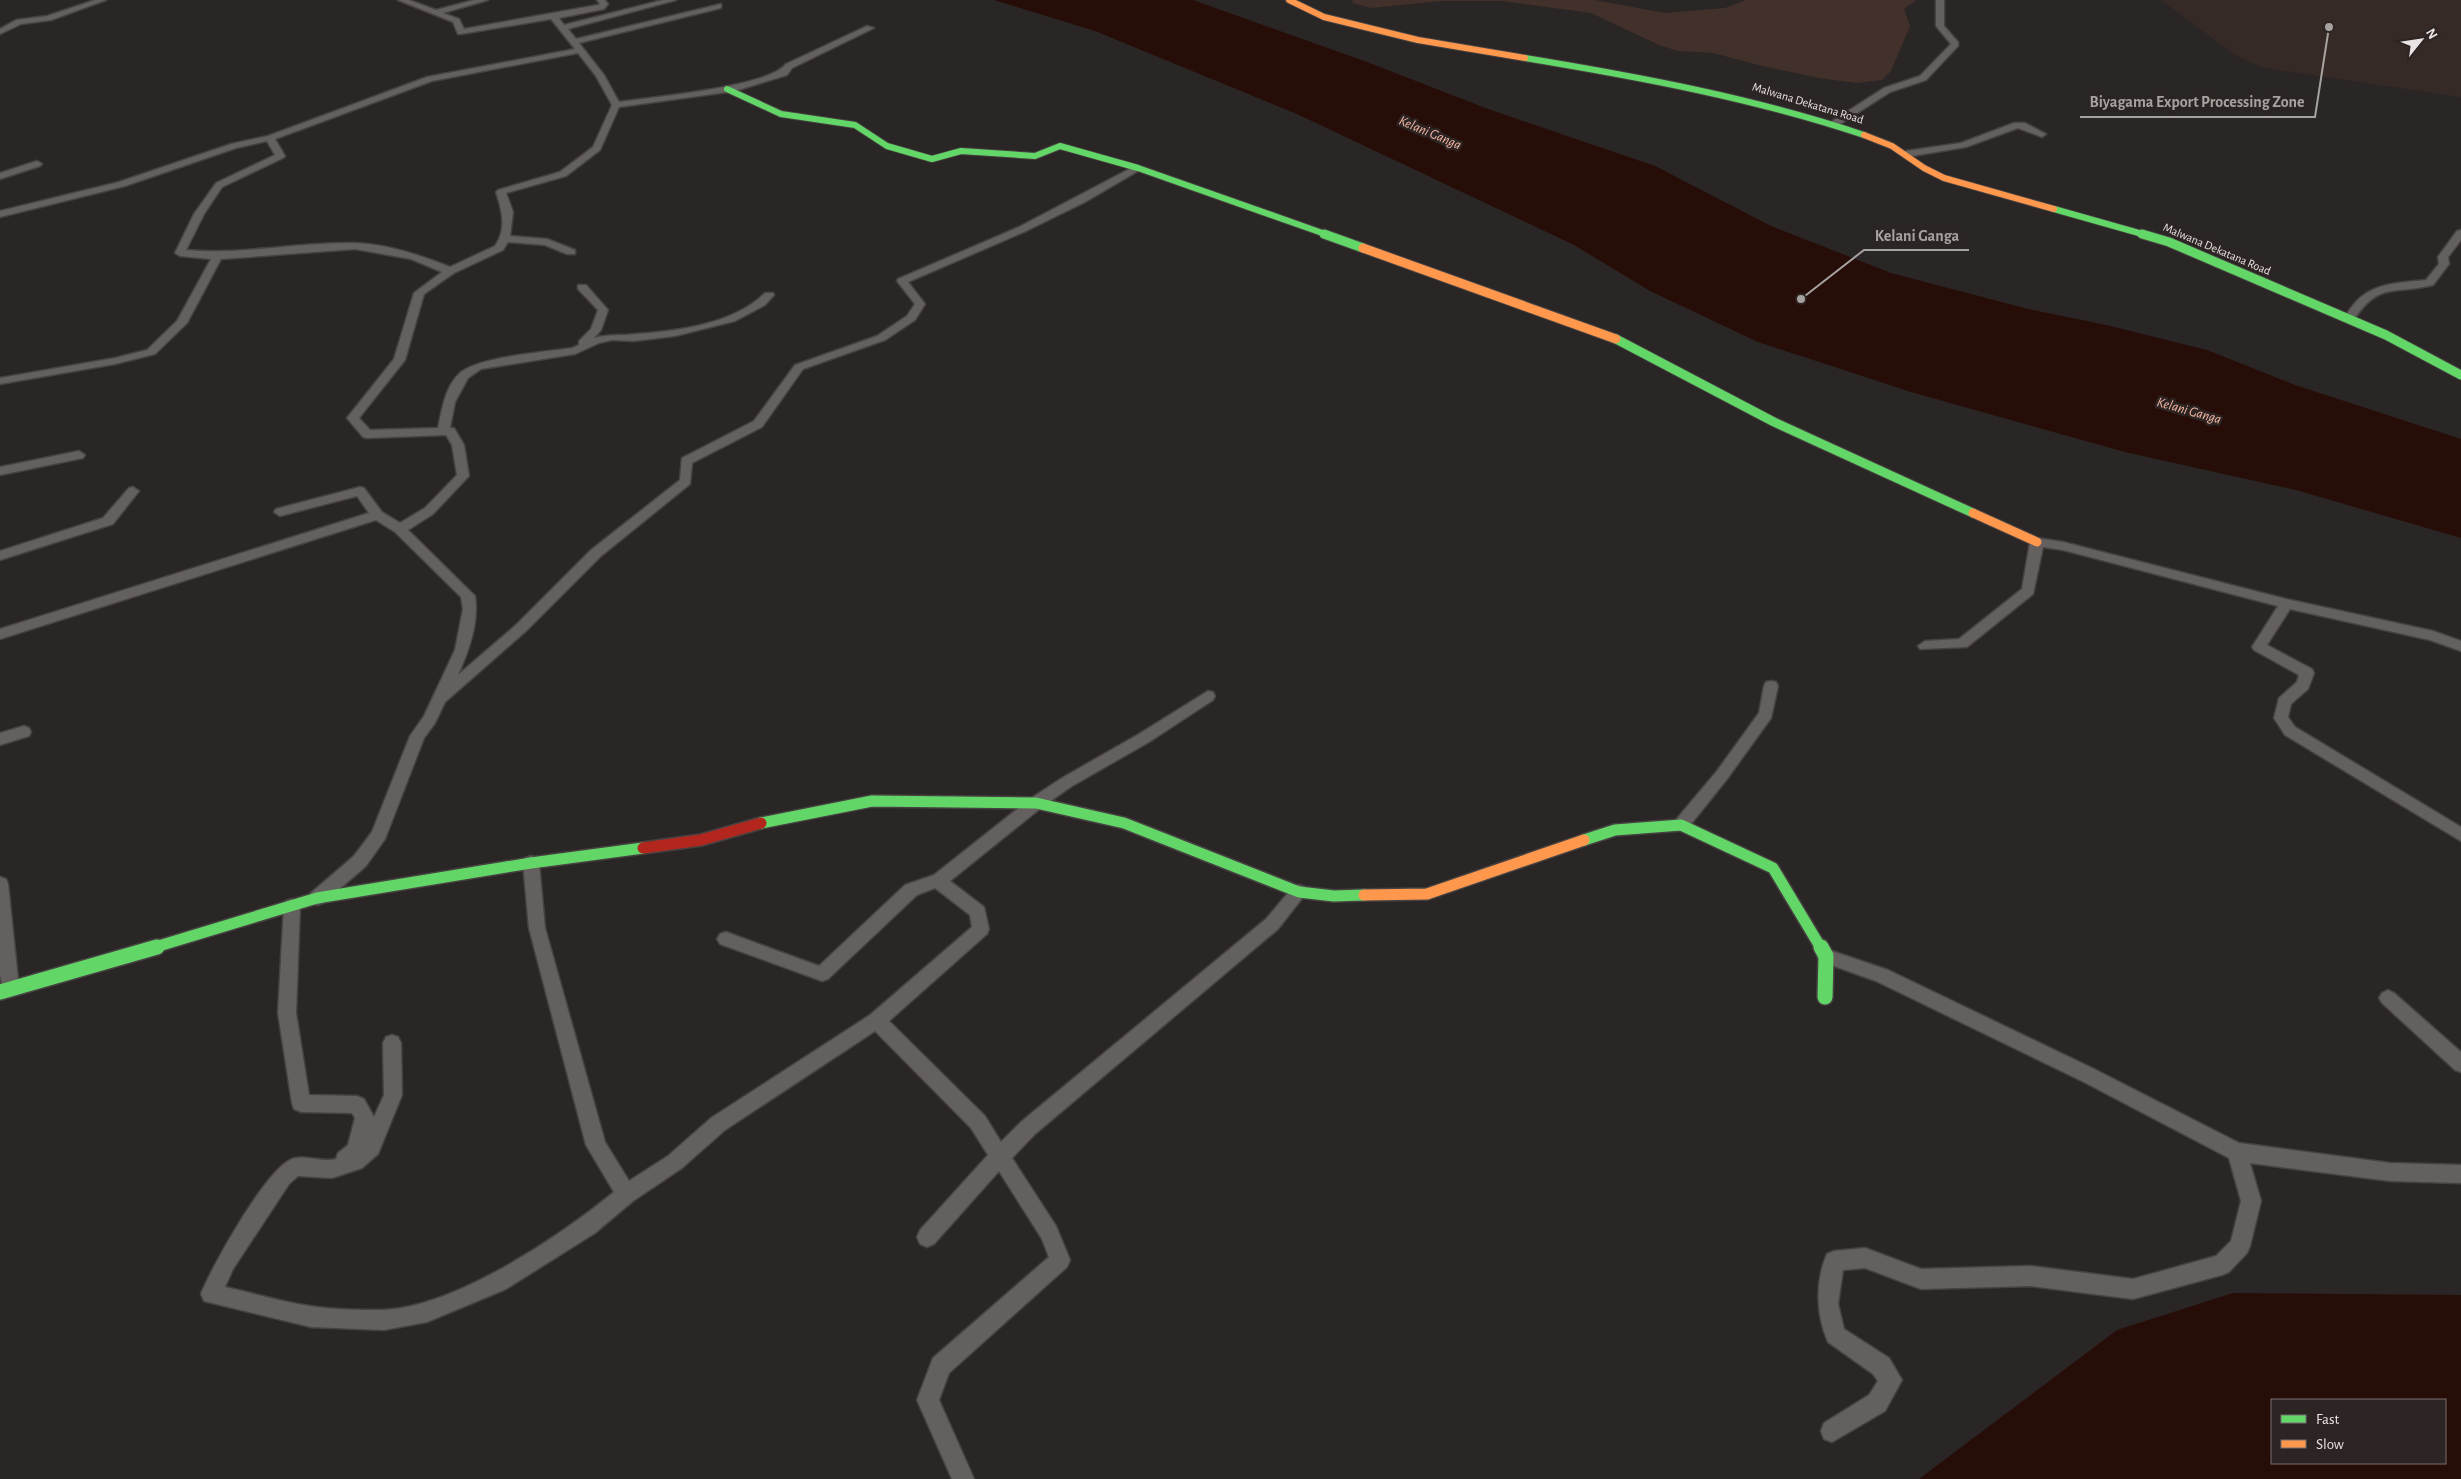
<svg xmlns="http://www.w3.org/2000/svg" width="2461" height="1479" viewBox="0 0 2461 1479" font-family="'Alegreya Sans',sans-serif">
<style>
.built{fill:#362a27}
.green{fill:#42302a}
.water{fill:#270d07;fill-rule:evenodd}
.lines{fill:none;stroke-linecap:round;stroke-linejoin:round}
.street-casing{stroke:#464241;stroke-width:3}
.fast-far3-casing{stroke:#464241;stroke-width:8}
.fast-far2-casing{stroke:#464241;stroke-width:11}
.fast-far1-casing{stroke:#464241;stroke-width:14}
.fast-casing{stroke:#464241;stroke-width:18}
.slow-far2-casing{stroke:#464241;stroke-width:8}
.slow-far1-casing{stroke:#464241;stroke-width:11}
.slow-casing{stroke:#464241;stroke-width:14}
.jam-casing{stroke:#464241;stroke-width:14}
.street{fill:#63605f;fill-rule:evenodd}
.fast-far3{stroke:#63d668;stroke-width:6}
.fast-far2{stroke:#63d668;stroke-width:9}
.fast-far1{stroke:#63d668;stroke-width:11}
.fast{stroke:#63d668;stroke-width:15}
.slow-far2{stroke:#ff974d;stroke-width:6}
.slow-far1{stroke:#ff974d;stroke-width:9}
.slow{stroke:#ff974d;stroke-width:11}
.jam{stroke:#b3261e;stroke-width:11}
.labels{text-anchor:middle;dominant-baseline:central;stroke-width:5;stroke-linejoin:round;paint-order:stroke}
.far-street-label{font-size:12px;fill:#e9e4e3;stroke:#2c2523}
.far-water-label{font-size:14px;font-style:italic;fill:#f8b8a5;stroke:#2c2523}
.leader{fill:none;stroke:#a6a2a0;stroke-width:2}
.callout-dot{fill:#a6a2a0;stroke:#2c2523;stroke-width:2}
.callout-label{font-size:16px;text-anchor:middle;font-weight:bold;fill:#a6a2a0;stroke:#2c2523;stroke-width:5;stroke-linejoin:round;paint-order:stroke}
</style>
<rect width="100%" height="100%" fill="#2a2625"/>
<polygon class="built" points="2161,0 2461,0 2461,97 2264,68 2235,55"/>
<polygon class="green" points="1352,0 1595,0 1665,13 1725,8 1746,0 1916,0 1904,9 1910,26 1891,71 1882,80 1856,83 1819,78 1762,66 1713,53 1678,51 1659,45 1591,13 1502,1 1442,1 1371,8 1353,3"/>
<g class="water">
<polygon points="994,0 1193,0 1367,62 1488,109 1655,166 1771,226 1891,273 2028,309 2106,325 2207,350 2295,385 2461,439 2461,538 2296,490 2125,452 1911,392 1758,342 1650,291 1574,245 1297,114 1095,31"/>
<path d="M 2233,1293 L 2461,1295 L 2461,1479 L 1919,1479 L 2117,1330 ZM 2445,1400 L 2445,1463 L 2272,1463 L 2272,1400 Z"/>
</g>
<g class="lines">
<defs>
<g id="street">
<polygon points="95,0 106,0 51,20 21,24 0,34 0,29 16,20 47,16"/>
<path d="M 398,0 L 409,0 L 436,10 L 474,0 L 488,0 L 443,13 L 459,19 L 464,29 L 598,5 L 600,4 L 597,0 L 605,0 L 608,4 L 604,9 L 559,18 L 564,25 L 663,0 L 676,0 L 568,29 L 576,39 L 721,4 L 721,8 L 579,43 L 604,75 L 619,102 C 651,97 769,87 786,64 L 867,26 L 874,28 L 792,68 L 787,75 L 735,91 L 619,107 L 600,150 L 566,176 L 506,193 L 513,212 L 510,236 L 547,239 L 575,250 L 575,254 L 567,254 L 545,245 L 508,242 L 503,250 L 454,273 L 424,294 L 405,360 L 359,418 L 370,430 L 438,428 C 442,410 445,387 459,374 C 476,357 546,352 572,348 L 579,345 L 579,341 L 591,329 L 598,310 L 578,289 L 578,285 L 586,285 L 608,310 L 601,330 L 594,338 C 609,334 621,336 636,334 C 678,331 734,324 765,293 L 773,293 L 774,295 L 765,305 L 735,321 L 675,336 L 634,341 L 612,340 L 599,343 L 575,354 L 481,369 L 468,378 L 455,402 L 450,428 L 454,428 L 464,445 L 469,476 L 433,514 L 408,530 L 475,596 C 479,623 469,650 458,675 L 516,625 L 591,550 L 680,480 L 682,458 L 754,421 L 795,365 L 877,336 L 907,316 L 915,304 L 897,281 L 898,279 L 1019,227 L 1135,166 L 1143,168 L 1085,202 L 1026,231 L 908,282 L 925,304 L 915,320 L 885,340 L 803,369 L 762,427 L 692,463 L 690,484 L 601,556 L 526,631 L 445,702 L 435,723 L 424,738 L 385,839 L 366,866 L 323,903 L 317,905 L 311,903 L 309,898 L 311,893 L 354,856 L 372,832 L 410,736 L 424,716 L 455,650 L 463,609 L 461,597 L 395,532 L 376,520 L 0,639 L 0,629 L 369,513 L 357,496 L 280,516 L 274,512 L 276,509 L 360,487 L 364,488 L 382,512 L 400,523 L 425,508 L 457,475 L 452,445 L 446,435 L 367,438 L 363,437 L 347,418 L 394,359 L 414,293 L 442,272 L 411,259 L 355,249 L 221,259 L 187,323 L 155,354 L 115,364 L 0,384 L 0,378 L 115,358 L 147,350 L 177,321 L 211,259 L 180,256 L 175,253 L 194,214 L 216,183 L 275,155 L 267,141 L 236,148 L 125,186 L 0,217 L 0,211 L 119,182 L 231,144 L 268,136 L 427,77 L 575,49 L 551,19 L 461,34 L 458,34 L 453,22 ZM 578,53 L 596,76 L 612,105 L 593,147 L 560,172 L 498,190 L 496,192 C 502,210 507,229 495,246 L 450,267 C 420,255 387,244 354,243 C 298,242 243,255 186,250 L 204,214 L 222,187 L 283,158 L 285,156 L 275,139 L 432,81 Z"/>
<polygon points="1936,0 1944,0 1944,26 1958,42 1958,46 1926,80 1890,92 1837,126 1831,126 1831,122 1884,88 1920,76 1951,44 1936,26"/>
<polygon points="2014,123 2025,123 2046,134 2042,137 2018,128 1966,147 1906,157 1901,154 1906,151 1961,143"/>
<polygon points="37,161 42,164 40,166 0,179 0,173"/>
<path d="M 2461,230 L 2461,240 L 2448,257 L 2449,264 L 2433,285 C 2393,295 2379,281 2353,321 L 2345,321 L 2344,319 C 2363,283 2389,284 2426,280 L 2439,264 L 2438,257 L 2457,231 Z"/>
<polygon points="79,451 85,455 83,458 0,475 0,467"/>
<polygon points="133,487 139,491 113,524 0,560 0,551 103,518 129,488"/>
<polygon points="2037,538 2063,542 2286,599 2433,631 2461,641 2461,651 2430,640 2290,609 2267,645 2312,669 2314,673 2308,689 2291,704 2288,717 2295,727 2461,827 2461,841 2285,735 2274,718 2279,698 2297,682 2299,675 2254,650 2252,647 2278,606 2063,550 2043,547 2033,594 1967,647 1920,649 1918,646 1925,641 1959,639 2022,589 2030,542"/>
<polygon points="1771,681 1776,682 1778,686 1771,718 1727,779 1687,829 1681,831 1675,829 1673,825 1675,821 1717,771 1759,713 1764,686 1766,682"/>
<path d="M 1208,691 L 1213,692 L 1215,696 L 1213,700 L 1149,742 L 1072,786 L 1042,807 L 950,881 L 984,907 L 989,929 L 987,934 L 889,1021 L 985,1116 L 1001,1142 L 1021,1122 L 1266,919 L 1293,887 L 1299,885 L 1305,887 L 1307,892 L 1278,929 L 1035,1134 L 1012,1158 L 1056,1226 L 1070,1260 L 1067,1267 L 949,1373 L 939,1400 L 974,1479 L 952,1479 L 917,1400 L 933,1358 L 1049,1257 L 1042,1239 L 999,1171 L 934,1244 L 927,1247 L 920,1244 L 917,1237 L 920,1230 L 988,1155 L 971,1128 L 875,1031 L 725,1130 L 682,1168 L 633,1201 L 595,1233 L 506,1289 L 427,1322 L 384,1330 L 311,1327 L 204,1301 L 201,1294 C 212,1266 265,1172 290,1160 C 303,1153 321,1163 336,1159 L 338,1153 L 348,1145 L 355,1118 L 352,1113 L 301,1112 L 294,1109 L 292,1103 L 278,1013 L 284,906 L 286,901 L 292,899 L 298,901 L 300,906 L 296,1013 L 309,1095 L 357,1096 L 364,1099 L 374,1117 L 384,1095 L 383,1043 L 386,1037 L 392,1035 L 398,1037 L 401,1043 L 402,1095 L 378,1154 L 362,1168 L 332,1178 L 298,1176 L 289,1184 L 233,1269 L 225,1287 C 253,1293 282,1302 310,1306 C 333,1310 360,1310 383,1310 C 455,1307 559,1237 614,1192 L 586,1145 L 529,928 L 523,863 L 525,858 L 531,856 L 537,858 L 539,863 L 545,928 L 605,1142 L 629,1181 L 668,1156 L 711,1118 L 870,1015 L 972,927 L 970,915 L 935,888 L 917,895 L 828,979 L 822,981 L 720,944 L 717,939 L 720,934 L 726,932 L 819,966 L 905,885 L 934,875 L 1030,799 L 1062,778 L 1139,734 Z"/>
<polygon points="24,726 29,728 31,732 29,736 0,745 0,733"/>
<polygon points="0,877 6,879 8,884 19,989 16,994 10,997 4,994 0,975"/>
<path d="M 1826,949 L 1888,970 L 2094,1069 L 2239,1143 L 2390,1163 L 2461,1165 L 2461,1183 L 2390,1181 L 2250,1163 L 2261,1201 L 2250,1246 L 2247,1253 L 2229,1272 L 2222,1275 L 2133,1299 L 2031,1286 L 1921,1289 L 1865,1268 L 1843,1270 L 1838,1304 L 1844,1329 L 1889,1358 L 1902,1380 L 1885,1411 L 1832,1442 L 1824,1439 L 1821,1431 L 1824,1423 L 1869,1395 L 1878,1381 L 1873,1374 L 1828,1342 C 1816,1315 1815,1281 1827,1254 L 1834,1251 L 1865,1248 L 1921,1269 L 2031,1266 L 2133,1279 L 2216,1256 L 2231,1241 L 2241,1201 L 2229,1158 L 2082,1081 L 1876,981 L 1820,961 L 1817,956 L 1820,951 Z"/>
<polygon points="2388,990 2394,993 2461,1052 2461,1072 2455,1070 2382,1003 2379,998 2382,993"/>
</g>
<g id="fast-far3">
<path d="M 1525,58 C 1640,77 1753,98 1864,135"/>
<polyline points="727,89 781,114 855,125 887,146 932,159 961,151 1035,156 1060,146 1138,168 1328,235"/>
<polyline points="2054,209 2146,235"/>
</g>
<g id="fast-far2">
<polyline points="1324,234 1363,248"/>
<polyline points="2142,234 2169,242 2386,335 2461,375"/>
<polyline points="1616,339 1774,422 1973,513"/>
</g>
<g id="fast-far1">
<polyline points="761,823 872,801 1036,803 1124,823 1299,892 1334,896 1364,895"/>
<polyline points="1584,840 1615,830 1681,825 1773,868 1821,948"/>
<polyline points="152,948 317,898 531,863 643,848"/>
</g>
<g id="fast">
<polyline points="1821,947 1826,956 1825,997"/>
<polyline points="0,992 157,947"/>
</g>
<g id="slow-far2">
<polyline points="1289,0 1324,17 1418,40 1525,58"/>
<polyline points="1864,135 1892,146 1924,168 1944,178 2054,209"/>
</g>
<g id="slow-far1">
<polyline points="1363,248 1616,339"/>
<polyline points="1973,513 2037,542"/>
</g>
<polyline id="slow" points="1364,895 1427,894 1584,840"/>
<polyline id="jam" points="643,848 701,840 761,823"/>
</defs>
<use href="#street" class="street-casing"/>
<use href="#fast-far3" class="fast-far3-casing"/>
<use href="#fast-far2" class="fast-far2-casing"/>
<use href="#fast-far1" class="fast-far1-casing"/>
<use href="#fast" class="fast-casing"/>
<use href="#slow-far2" class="slow-far2-casing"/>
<use href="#slow-far1" class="slow-far1-casing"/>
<use href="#slow" class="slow-casing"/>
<use href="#jam" class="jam-casing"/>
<use href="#street" class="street"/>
<use href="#fast-far3" class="fast-far3"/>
<use href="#fast-far2" class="fast-far2"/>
<use href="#fast-far1" class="fast-far1"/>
<use href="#fast" class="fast"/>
<use href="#slow-far2" class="slow-far2"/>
<use href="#slow-far1" class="slow-far1"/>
<use href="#slow" class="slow"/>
<use href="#jam" class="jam"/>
</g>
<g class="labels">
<g class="far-street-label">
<text transform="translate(1808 103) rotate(17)">Malwana Dekatana Road</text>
<text transform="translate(2217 249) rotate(23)">Malwana Dekatana Road</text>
</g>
<g class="far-water-label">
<text transform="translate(1430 133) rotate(23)">Kelani Ganga</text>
<text transform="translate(2189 411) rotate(16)">Kelani Ganga</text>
</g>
</g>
<path class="leader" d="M2329 27L2315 117H2080M1801 299L1864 250H1969"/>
<g class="callout-dot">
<circle cx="2329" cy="27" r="5"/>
<circle cx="1801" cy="299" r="5"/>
</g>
<g class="callout-label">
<text x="2197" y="107">Biyagama Export Processing Zone</text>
<text x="1917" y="241">Kelani Ganga</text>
</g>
<rect x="2271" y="1399" width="175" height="65" fill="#2c2523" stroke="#787170"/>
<rect x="2281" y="1415" width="25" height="8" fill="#63d668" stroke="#787170"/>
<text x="2316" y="1424" font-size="15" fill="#e9e4e3">Fast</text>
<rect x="2281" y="1440" width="25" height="8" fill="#ff974d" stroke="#787170"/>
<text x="2316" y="1449" font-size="15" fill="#e9e4e3">Slow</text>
<g transform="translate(2421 40) rotate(60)" stroke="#2c2523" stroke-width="4" paint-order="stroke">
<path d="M0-4L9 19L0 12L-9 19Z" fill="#e9e4e3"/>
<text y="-8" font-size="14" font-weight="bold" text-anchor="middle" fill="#e9e4e3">N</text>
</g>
</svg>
